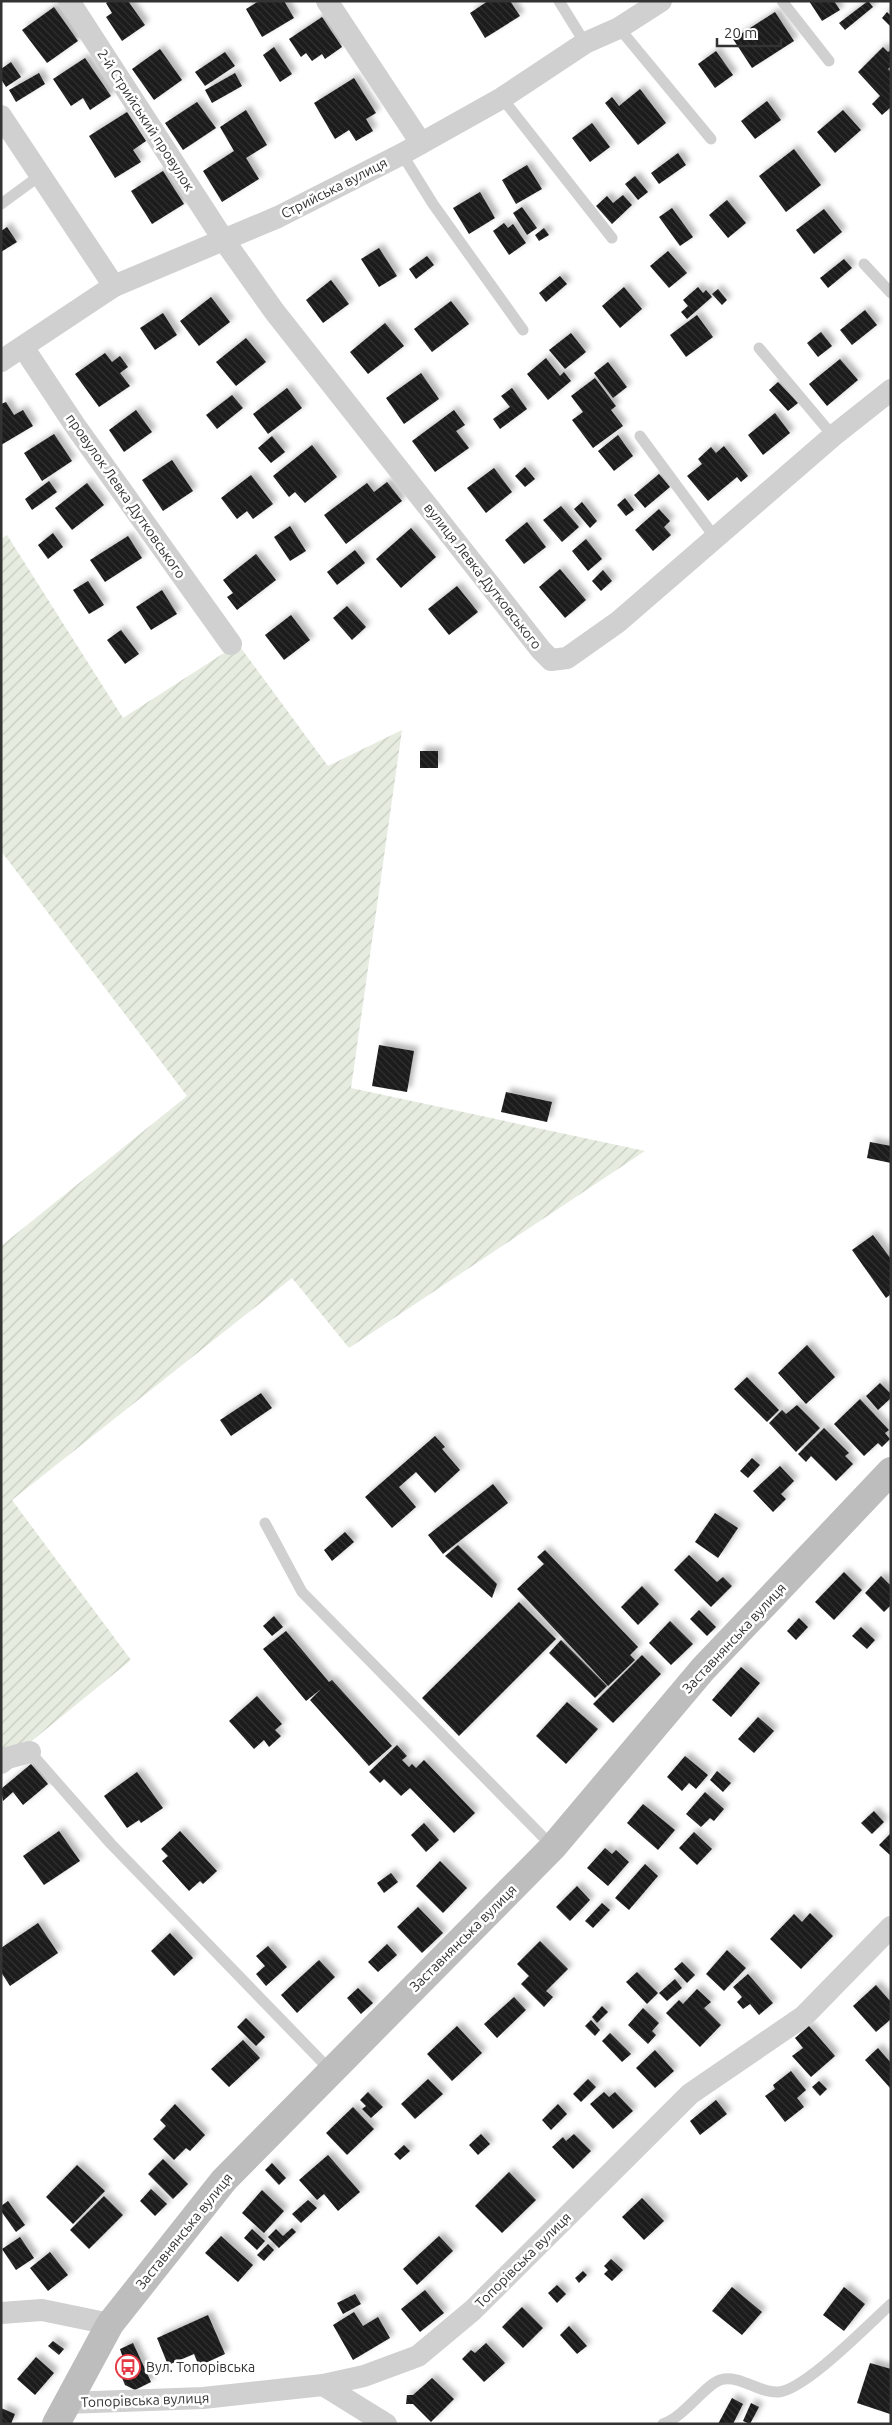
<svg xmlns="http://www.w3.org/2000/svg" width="892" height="2425" viewBox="0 0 892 2425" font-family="Ubuntu,sans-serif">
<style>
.garden{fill:url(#garden-furrows)}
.building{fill:url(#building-back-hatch);filter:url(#shadow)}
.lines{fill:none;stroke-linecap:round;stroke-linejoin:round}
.lane{stroke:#d0d0d0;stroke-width:11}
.street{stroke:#d0d0d0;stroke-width:22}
.secondary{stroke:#bdbdbd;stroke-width:28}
.labels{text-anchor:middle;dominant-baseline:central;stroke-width:5;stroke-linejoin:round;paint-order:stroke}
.street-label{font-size:14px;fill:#333;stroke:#fff}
.poi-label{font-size:14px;fill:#333;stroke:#fff;text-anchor:start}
</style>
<defs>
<pattern id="garden-furrows" width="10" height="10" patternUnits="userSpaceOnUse" patternTransform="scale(1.25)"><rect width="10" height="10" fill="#e6ecdf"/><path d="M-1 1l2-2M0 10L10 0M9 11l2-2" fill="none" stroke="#c6cbc0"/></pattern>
<pattern id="building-back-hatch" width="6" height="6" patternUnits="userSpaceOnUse" patternTransform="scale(1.25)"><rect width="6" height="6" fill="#1a1a1a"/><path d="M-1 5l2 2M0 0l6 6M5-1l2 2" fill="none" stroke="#333"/></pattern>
<filter id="shadow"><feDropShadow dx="4.5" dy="-4.5" stdDeviation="2.5" flood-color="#0004"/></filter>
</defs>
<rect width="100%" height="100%" fill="#fff"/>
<polygon class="garden" points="7,535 123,718 238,644 328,766 402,730 351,1088 645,1151 349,1348 292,1278 12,1500 131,1660 1,1766 1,1246 187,1096 1,851 1,539"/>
<g class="building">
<polygon points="109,1 128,1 145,25 122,41 106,17 112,13 106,3"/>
<polygon points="259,1 284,1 294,18 262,37 246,9"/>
<polygon points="488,1 510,1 520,16 485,38 470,13"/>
<polygon points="809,1 834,1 840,10 822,21"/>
<polygon points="868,1 873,7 845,30 839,23"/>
<polygon points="54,7 78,41 47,63 22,30"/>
<polygon points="775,12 794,41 752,68 733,39"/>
<polygon points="887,12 891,16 891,27 882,18"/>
<polygon points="322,17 342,47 325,59 322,54 312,61 306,53 301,57 289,39"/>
<polygon points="274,47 292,74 280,82 263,55"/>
<polygon points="883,47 888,52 891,50 891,66 888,69 891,72 891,107 882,115 872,104 880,96 858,72"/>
<polygon points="160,49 182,80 154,100 132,69"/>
<polygon points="716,51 733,75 715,88 698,64"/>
<polygon points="225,52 235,66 205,86 195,72"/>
<polygon points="85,58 111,96 90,110 83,98 71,106 53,79"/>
<polygon points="11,62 21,77 6,87 1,79 1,69"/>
<polygon points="39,73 45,84 16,102 9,90"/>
<polygon points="235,73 242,86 212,103 205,90"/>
<polygon points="354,78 376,113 366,119 373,131 356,141 349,130 335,139 314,103"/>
<polygon points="640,89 666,123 638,145 605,103 612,97 619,106"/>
<polygon points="767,101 781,120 755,139 741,121"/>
<polygon points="197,102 216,128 183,150 165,123"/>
<polygon points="246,110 267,145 246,158 259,179 222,202 203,171 234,151 220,127"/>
<polygon points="843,110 861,130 835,153 817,132"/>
<polygon points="127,112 146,141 133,150 141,162 115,178 89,136"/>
<polygon points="592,123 610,147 590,162 572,138"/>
<polygon points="794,149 821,185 786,212 759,176"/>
<polygon points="678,153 686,165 659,184 651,173"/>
<polygon points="527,165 542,189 516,204 502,180"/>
<polygon points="163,171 184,204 152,224 131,191"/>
<polygon points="635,176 648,192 638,200 625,184"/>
<polygon points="480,192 495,218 469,234 453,208"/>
<polygon points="623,195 632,205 612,224 596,206 607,196 613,203"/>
<polygon points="727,200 746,223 728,238 709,215"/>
<polygon points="522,207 537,228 527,235 513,213"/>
<polygon points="672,208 693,237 680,246 659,217"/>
<polygon points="824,209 842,232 814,254 796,230"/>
<polygon points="504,223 508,228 513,224 526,243 509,255 493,231"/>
<polygon points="7,227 17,242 1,252 1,231"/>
<polygon points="544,228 549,235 539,241 535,235"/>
<polygon points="379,248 397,276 379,287 361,259"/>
<polygon points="668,251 687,273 669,288 650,266"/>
<polygon points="427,256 434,265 416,279 409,269"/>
<polygon points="844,259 852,268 828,288 820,278"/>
<polygon points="560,276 567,284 546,302 539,293"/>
<polygon points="331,280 349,304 323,323 306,300"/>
<polygon points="624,287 642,309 620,328 602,306"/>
<polygon points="698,287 703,293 706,290 712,297 687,319 681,312 688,306 683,300"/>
<polygon points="718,289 727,300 722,305 712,294"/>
<polygon points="211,297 230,322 199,346 180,321"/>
<polygon points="451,301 469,324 432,352 414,329"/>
<polygon points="865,310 877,325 852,345 840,330"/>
<polygon points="163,313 177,335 155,350 140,328"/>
<polygon points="697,315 713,337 686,357 670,335"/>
<polygon points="385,323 404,346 368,374 350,352"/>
<polygon points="821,332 832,346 818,357 807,343"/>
<polygon points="571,333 586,352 565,369 549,350"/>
<polygon points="246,338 266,362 236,386 216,362"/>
<polygon points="105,353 112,362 120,356 128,367 120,373 130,386 99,407 75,374"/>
<polygon points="546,358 560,376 564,372 571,381 548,400 527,374"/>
<polygon points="840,359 858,380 827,406 809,384"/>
<polygon points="608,362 627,387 613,398 594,373"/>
<polygon points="421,373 439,399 404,424 386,398"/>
<polygon points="595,378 616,406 611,410 623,426 593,448 572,420 583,412 571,396"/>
<polygon points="778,382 798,403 788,411 769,390"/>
<polygon points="287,388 302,408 268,434 253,414"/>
<polygon points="512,388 527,409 500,429 493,419 510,407 501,396"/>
<polygon points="232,395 243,408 217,429 206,415"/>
<polygon points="6,402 14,415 23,410 33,426 1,445 1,404"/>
<polygon points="136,410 152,432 124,452 109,430"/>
<polygon points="454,410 465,425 456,431 469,448 435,472 412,441"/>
<polygon points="775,413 790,433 763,455 748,435"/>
<polygon points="54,434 72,461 42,481 24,453"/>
<polygon points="618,435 633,456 614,471 598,451"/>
<polygon points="272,436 285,452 271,463 258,448"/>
<polygon points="312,445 337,477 305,503 295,492 289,497 273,476"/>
<polygon points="724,446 748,476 741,482 737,477 708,501 687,476 702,464 698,459 711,447 716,453"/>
<polygon points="172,460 193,491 163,511 142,480"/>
<polygon points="525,467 535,479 525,487 515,476"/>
<polygon points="494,468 512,492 486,513 467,488"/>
<polygon points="659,474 670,487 645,508 634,495"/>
<polygon points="251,475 273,504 253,519 247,511 237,519 221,498"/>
<polygon points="49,481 57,492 32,510 25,499"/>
<polygon points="387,482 402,501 346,544 324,515 367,483 374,492"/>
<polygon points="87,483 104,505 72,530 55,508"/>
<polygon points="625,498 634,510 626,516 617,505"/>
<polygon points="582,502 597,521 590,528 574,509"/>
<polygon points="561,506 579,527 562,542 543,520"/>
<polygon points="659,509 670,521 664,527 671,535 653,551 635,530"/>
<polygon points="527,522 546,547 524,564 505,540"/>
<polygon points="290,526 306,551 290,561 274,537"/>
<polygon points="411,528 436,557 401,588 376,559"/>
<polygon points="53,533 63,547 48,559 38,545"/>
<polygon points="128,536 142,558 105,582 90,560"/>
<polygon points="586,539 602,559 588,571 572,551"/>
<polygon points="355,550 365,563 337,585 327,572"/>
<polygon points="256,554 276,580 237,610 227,597 233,593 223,580"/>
<polygon points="560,569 586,600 565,618 539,587"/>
<polygon points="603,570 612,581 601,591 592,581"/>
<polygon points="88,581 104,605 89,614 73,590"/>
<polygon points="457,586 478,612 449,635 428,609"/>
<polygon points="162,590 177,614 151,630 136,607"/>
<polygon points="347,606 366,627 352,640 333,618"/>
<polygon points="291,615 310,640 284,660 265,635"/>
<polygon points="121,630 139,654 125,664 107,640"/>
<rect x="420" y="751" width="18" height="17"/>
<polygon points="379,1045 414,1051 407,1092 372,1086"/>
<polygon points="506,1092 552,1102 547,1122 501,1112"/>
<polygon points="870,1142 891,1146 891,1163 867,1158"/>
<polygon points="873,1235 891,1259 891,1294 886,1298 852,1250"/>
<polygon points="807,1345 835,1377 806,1404 778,1373"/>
<polygon points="747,1377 779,1410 767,1422 734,1389"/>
<polygon points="880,1383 891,1394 891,1398 878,1410 866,1396"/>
<polygon points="261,1393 272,1408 231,1436 220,1420"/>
<polygon points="860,1399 889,1430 885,1433 890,1439 882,1447 878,1443 864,1456 834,1424"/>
<polygon points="797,1405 820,1428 796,1452 769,1423 782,1410 786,1414"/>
<polygon points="824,1428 849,1453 845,1456 853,1464 836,1481 811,1456 806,1462 798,1454"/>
<polygon points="435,1436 445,1447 442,1449 460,1470 435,1493 416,1472 399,1487 416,1507 392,1528 365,1497"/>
<polygon points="752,1458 760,1465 748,1478 740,1471"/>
<polygon points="780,1466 794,1481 781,1494 786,1499 773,1512 753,1491"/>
<polygon points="493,1484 508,1503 443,1554 428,1535"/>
<polygon points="715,1513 738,1528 718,1558 695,1542"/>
<polygon points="345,1532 354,1542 332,1561 324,1550"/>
<polygon points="458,1545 497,1584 492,1598 445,1556"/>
<polygon points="545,1550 638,1647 630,1655 635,1660 608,1686 517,1589 544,1564 537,1557"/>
<polygon points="689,1555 717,1582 723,1577 732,1586 711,1607 674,1570"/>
<polygon points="844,1572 862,1590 834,1620 815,1602"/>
<polygon points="881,1576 891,1586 891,1605 884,1612 865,1593"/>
<polygon points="642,1586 659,1604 638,1625 621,1607"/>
<polygon points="519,1602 556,1639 459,1736 422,1698"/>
<polygon points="699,1610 716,1627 707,1636 690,1619"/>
<polygon points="274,1616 283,1627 272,1636 263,1626"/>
<polygon points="799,1618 808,1627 796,1640 787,1631"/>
<polygon points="670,1621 693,1644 671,1665 649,1643"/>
<polygon points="861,1627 875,1640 867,1649 852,1636"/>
<polygon points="286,1631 329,1682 332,1680 392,1746 369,1766 310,1700 321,1689 306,1701 263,1649"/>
<polygon points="561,1640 607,1686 595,1698 549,1653"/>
<polygon points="642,1655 661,1674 613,1723 593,1704"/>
<polygon points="741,1667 760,1683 731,1717 712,1700"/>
<polygon points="257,1696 282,1724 275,1730 281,1736 269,1747 264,1740 254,1749 229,1721"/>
<polygon points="567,1702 598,1729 566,1764 536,1736"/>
<polygon points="758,1717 774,1731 754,1753 738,1739"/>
<polygon points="397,1745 407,1756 402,1760 409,1767 412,1764 416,1768 424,1760 475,1813 454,1833 410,1788 401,1796 384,1779 380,1783 369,1772"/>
<polygon points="685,1756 708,1775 696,1789 689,1783 682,1791 667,1777"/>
<polygon points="31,1764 48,1784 23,1805 13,1792 3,1801 1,1789"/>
<polygon points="717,1771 731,1783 723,1792 710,1780"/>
<polygon points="137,1772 163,1808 141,1823 139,1820 127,1828 104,1796"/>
<polygon points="705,1792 724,1809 714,1821 710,1818 701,1827 686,1814"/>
<polygon points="643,1804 675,1830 658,1850 627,1823"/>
<polygon points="874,1811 884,1822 872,1834 861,1823"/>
<polygon points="424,1823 439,1840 426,1852 411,1835"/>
<polygon points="59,1831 80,1861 44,1885 23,1856"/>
<polygon points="180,1831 217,1871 203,1884 200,1881 189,1891 162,1861 168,1856 161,1849"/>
<polygon points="694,1832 712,1849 697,1865 679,1848"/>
<polygon points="891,1833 891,1856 879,1845"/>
<polygon points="605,1848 612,1854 616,1850 629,1862 608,1886 587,1868"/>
<polygon points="440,1861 467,1888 443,1913 416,1886"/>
<polygon points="645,1864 658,1876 629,1910 615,1898"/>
<polygon points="391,1873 398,1882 384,1893 377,1883"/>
<polygon points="577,1886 590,1900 570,1921 556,1907"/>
<polygon points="602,1903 610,1910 593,1928 585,1921"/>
<polygon points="418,1907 443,1933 422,1953 397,1927"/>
<polygon points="810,1913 833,1936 801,1969 770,1939 794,1914 802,1922"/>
<polygon points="38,1923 58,1953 10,1986 1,1972 1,1948"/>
<polygon points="170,1933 193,1958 174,1976 151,1951"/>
<polygon points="540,1941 568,1969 546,1991 553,1997 544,2007 521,1984 529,1976 517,1964"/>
<polygon points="387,1944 397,1955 378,1972 368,1962"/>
<polygon points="268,1946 287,1967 266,1986 256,1974 265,1966 256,1956"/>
<polygon points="727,1950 746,1968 724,1991 706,1974"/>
<polygon points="319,1960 335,1977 297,2013 281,1995"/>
<polygon points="682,1962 695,1975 687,1983 674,1969"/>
<polygon points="637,1972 658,1993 647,2004 626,1982"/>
<polygon points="748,1974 773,2003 759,2015 750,2004 743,2009 737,2002 742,1997 733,1987"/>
<polygon points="675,1979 682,1988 667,2001 659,1993"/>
<polygon points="876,1985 891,2002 891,2019 876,2032 853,2006"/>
<polygon points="358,1988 373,2003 361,2014 347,1998"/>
<polygon points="697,1989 711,2002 704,2008 721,2025 700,2047 666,2013 679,2000 683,2004"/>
<polygon points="514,1997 526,2010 497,2038 484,2024"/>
<polygon points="602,2006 608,2012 597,2023 592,2017"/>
<polygon points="643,2008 659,2023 652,2031 656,2035 648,2044 628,2025"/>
<polygon points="246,2018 265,2037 256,2046 237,2027"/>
<polygon points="591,2020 600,2030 595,2036 585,2026"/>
<polygon points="457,2026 482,2053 452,2081 427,2054"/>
<polygon points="809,2026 835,2056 811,2077 792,2056 803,2048 795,2038"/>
<polygon points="610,2033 631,2054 622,2062 602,2041"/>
<polygon points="243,2040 260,2058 229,2087 211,2069"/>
<polygon points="878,2048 891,2063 891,2089 865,2060"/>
<polygon points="655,2050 674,2071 655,2088 636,2068"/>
<polygon points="791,2071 806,2090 797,2098 804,2107 785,2122 765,2096 775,2089 773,2085"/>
<polygon points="428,2079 443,2094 415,2119 401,2104"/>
<polygon points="588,2079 596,2087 581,2102 573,2094"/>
<polygon points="819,2081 827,2089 820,2096 812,2087"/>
<polygon points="368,2092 383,2107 371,2118 362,2109 366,2106 360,2100"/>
<polygon points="604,2092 609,2097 615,2092 633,2111 613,2129 590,2104"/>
<polygon points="716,2100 727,2114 700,2135 690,2121"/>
<polygon points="175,2104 205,2135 190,2151 186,2148 174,2160 153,2139 166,2126 160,2120"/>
<polygon points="558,2104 567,2114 551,2130 542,2120"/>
<polygon points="353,2107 374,2129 347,2155 326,2133"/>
<polygon points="481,2134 490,2144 478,2155 469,2145"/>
<polygon points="574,2134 591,2151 573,2169 552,2147 563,2137 566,2141"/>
<polygon points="404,2145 410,2151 400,2160 394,2154"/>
<polygon points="328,2155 360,2192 338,2211 324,2194 317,2200 299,2180"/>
<polygon points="163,2159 188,2184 173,2199 148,2174"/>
<polygon points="272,2163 286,2178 279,2185 265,2170"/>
<polygon points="77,2165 105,2191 73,2224 46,2197"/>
<polygon points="509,2172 536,2200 502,2233 475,2206"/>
<polygon points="151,2189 167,2204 155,2216 140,2201"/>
<polygon points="262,2190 284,2211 264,2233 242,2213"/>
<polygon points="104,2196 123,2215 89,2249 70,2230"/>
<polygon points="642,2198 664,2221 644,2240 622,2217"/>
<polygon points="308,2200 317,2208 301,2223 292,2214"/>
<polygon points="8,2201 25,2225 16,2232 1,2211 1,2206"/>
<polygon points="292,2228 296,2232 279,2248 268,2237 276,2229 283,2236"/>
<polygon points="252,2229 265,2241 257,2250 244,2238"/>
<polygon points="221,2236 253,2265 238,2282 205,2253"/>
<polygon points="439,2236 453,2251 417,2285 403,2269"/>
<polygon points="20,2237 34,2258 16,2270 2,2249"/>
<polygon points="268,2244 274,2250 264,2261 257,2255"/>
<polygon points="50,2252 68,2275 48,2291 30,2268"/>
<polygon points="611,2259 623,2270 612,2281 604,2274 608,2270 604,2266"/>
<polygon points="583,2271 587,2275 579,2283 575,2278"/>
<polygon points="557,2285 566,2294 557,2303 548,2293"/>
<polygon points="732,2287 762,2312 742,2335 712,2311"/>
<polygon points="844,2287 865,2304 844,2331 823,2315"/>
<polygon points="425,2290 444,2313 420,2332 401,2309"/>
<polygon points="355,2294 361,2304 343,2314 337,2303"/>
<polygon points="522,2307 543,2328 523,2348 502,2327"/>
<polygon points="354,2312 363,2326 378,2317 390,2338 353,2360 333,2325"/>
<polygon points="208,2315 225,2354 199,2366 194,2354 168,2365 157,2338"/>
<polygon points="569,2326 587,2346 577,2354 560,2335"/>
<polygon points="53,2341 64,2349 59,2355 48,2346"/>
<polygon points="133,2343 151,2382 135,2390 125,2385 117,2366 123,2358 120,2349"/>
<polygon points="486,2343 505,2363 484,2382 462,2359 471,2350 475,2353"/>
<polygon points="36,2357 54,2373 35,2395 17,2379"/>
<polygon points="870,2363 891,2369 890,2414 857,2403"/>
<polygon points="432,2378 454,2399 431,2422 413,2404 406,2404 407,2395 413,2395"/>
<polygon points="732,2398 743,2404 733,2424 718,2424"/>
<polygon points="751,2403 759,2407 750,2424 743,2421"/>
<polygon points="1,2408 15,2414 11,2424 1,2424"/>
</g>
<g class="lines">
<g class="lane">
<polyline points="559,1 585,43"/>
<polyline points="782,1 829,61"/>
<polyline points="619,28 711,139"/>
<polyline points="502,98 612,238"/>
<polyline points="402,154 433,204 523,330"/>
<polyline points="1,204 42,174"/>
<polyline points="864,264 891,293"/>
<polyline points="759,348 833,436"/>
<polyline points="640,436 716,539"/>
<polyline points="265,1523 302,1592 553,1847"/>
<polyline points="30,1752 111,1844 330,2070"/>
<path d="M 663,2424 C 685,2416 705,2385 720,2380 C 740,2374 758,2393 778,2392 C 804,2391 869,2324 891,2304"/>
</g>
<g class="street">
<polyline points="69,1 223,239 274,311 541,650 551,660 567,658 618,622 833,436 891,390"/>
<polyline points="327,1 421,143"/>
<polyline points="1,116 114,286"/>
<polyline points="23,347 76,427 231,644"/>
<polyline points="1,361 114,286 278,217 402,154 502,98 585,43 619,28 661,1"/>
<polyline points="1,1763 7,1758 30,1752"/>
<polyline points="1,2313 42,2310 110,2324"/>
<polyline points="323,2385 386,2424"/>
<polyline points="67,2403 203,2398 323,2385 364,2376 418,2356 473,2310 690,2094 804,2016 891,1927"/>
</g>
<polyline class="secondary" points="56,2424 110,2324 224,2180 553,1847 703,1669 891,1471"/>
</g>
<defs>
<symbol id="bus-ring" viewBox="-11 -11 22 22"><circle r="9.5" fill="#fff" stroke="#e63946" stroke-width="1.5"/><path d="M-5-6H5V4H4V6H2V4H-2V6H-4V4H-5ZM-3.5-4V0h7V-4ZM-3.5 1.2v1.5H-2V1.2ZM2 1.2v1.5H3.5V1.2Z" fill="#e63946"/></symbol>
</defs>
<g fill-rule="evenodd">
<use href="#bus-ring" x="114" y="2353" width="28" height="28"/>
</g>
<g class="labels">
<g class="street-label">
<text transform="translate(146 120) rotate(57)">2-й Стрийський провулок</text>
<text transform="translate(334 188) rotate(-27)">Стрийська вулиця</text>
<text transform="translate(126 496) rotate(55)">провулок Левка Дутковського</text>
<text transform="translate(483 576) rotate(52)">вулиця Левка Дутковського</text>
<text transform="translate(734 1638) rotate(-47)">Заставнянська вулиця</text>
<text transform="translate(463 1938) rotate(-45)">Заставнянська вулиця</text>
<text transform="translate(184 2231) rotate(-51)">Заставнянська вулиця</text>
<text transform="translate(523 2260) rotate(-45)">Топорівська вулиця</text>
<text transform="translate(145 2400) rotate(-2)">Топорівська вулиця</text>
</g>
<g class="poi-label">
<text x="146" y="2367">Вул. Топорівська</text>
</g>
</g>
<rect width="892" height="2425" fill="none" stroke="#333333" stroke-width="5"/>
<path d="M717 38v8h64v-8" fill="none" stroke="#333333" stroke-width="2.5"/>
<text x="724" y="38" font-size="15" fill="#333333" stroke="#ffffff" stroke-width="4" paint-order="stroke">20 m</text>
</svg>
